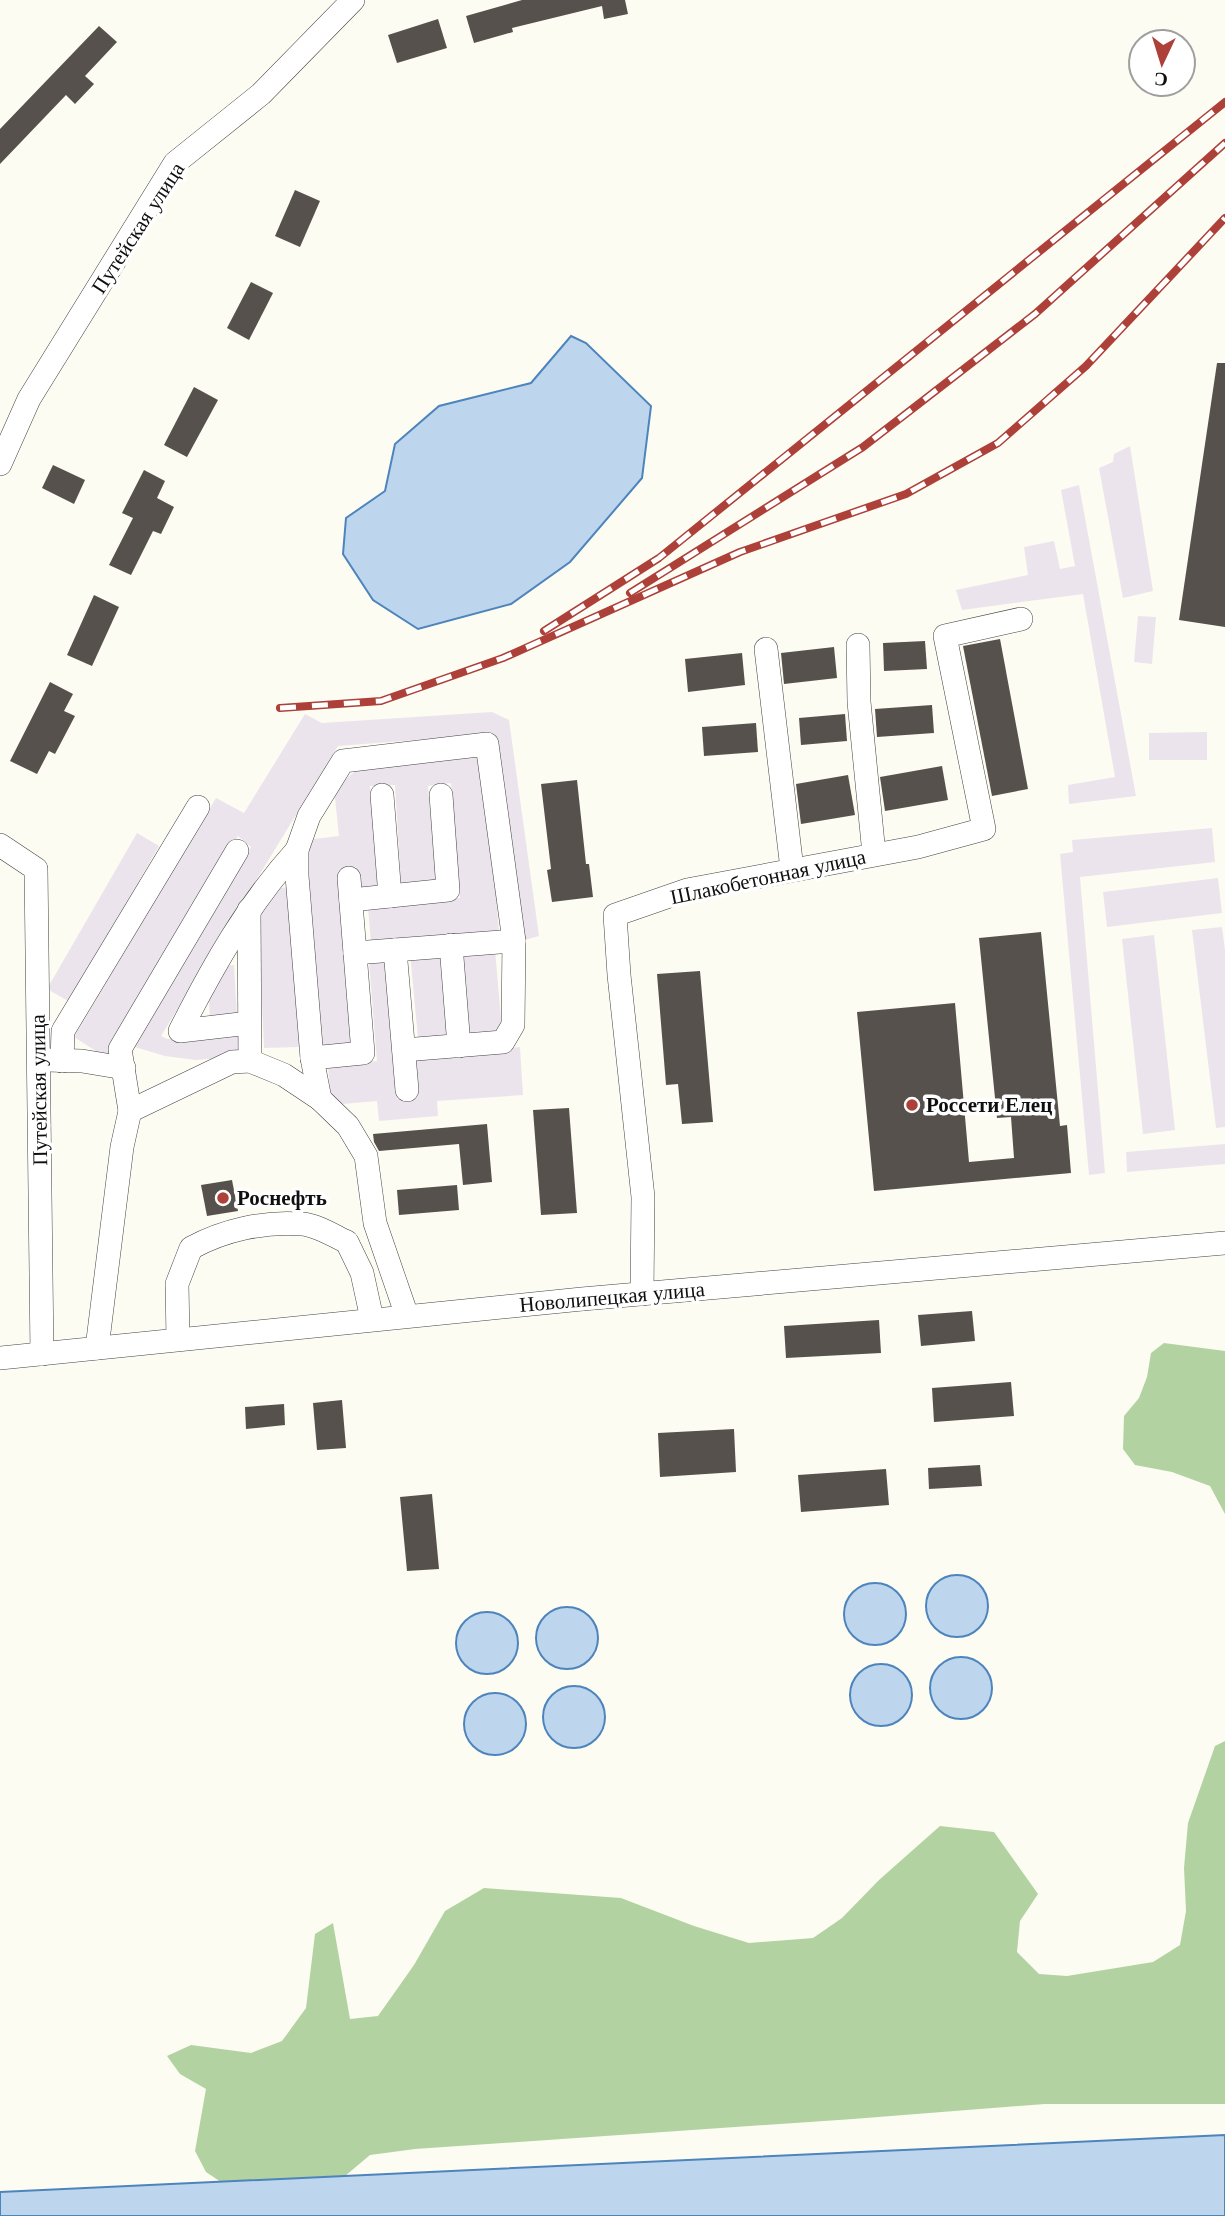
<svg xmlns="http://www.w3.org/2000/svg" width="1225" height="2216" viewBox="0 0 1225 2216" font-family="'Libre Baskerville',serif">
<style>
.industrial{fill:#ece4ec}
.forest{fill:#b2d3a1}
.water{fill:#bdd6ee;stroke:#4d84bc;stroke-width:2}
.building{fill:#56514c}
.lines{fill:none;stroke-linecap:round;stroke-linejoin:round}
.minor-casing{stroke:#424242;stroke-width:24}
.minor{stroke:#fff;stroke-width:23}
.rail-casing{stroke:#ad4038;stroke-width:8}
.rail{stroke:#fff;stroke-width:5;stroke-dasharray:16;stroke-linecap:butt}
.poi-dot{fill:#ad4038;stroke:#fff;stroke-width:2.5}
.labels{text-anchor:middle;dominant-baseline:central;stroke-width:7;stroke-linejoin:round;paint-order:stroke}
.street-label{font-size:21px;fill:#0f0f0f;stroke:#fff}
.poi-label{font-size:21px;font-weight:bold;fill:#0f0f0f;stroke:#fff;text-anchor:start}
</style>
<rect width="100%" height="100%" fill="#fdfcf2"/>
<g class="industrial">
<polygon points="1130,446 1153,591 1123,598 1099,468 1113,462 1114,454"/>
<polygon points="1079,485 1136,796 1069,804 1068,785 1115,777 1083,594 962,610 956,590 1028,575 1024,547 1054,541 1060,569 1075,566 1061,490"/>
<polygon points="1138,616 1156,617 1152,664 1134,662"/>
<polygon points="492,712 509,720 539,936 525,940 495,734 338,746 161,1036 167,1039 240,1035 241,1056 196,1060 165,1056 135,1047 136,1039 251,847 238,836 107,1058 74,1037 216,798 244,813 305,714 322,723"/>
<polygon points="1207,732 1207,760 1149,760 1149,733"/>
<polygon points="485,755 499,933 371,942 368,908 460,898 451,783 428,786 436,881 401,885 395,785 370,786 381,888 358,891 356,867 341,870 352,1048 319,1049 306,840 339,836 334,789 366,762"/>
<polygon points="1212,828 1215,862 1080,877 1105,1173 1089,1175 1060,854 1073,852 1072,840"/>
<polygon points="137,833 159,846 70,1002 47,989"/>
<polygon points="1218,878 1222,913 1107,927 1103,892"/>
<polygon points="288,887 299,1047 264,1048 258,907 274,889"/>
<polygon points="1222,927 1225,950 1225,1127 1216,1128 1192,930"/>
<polygon points="1154,935 1175,1130 1143,1134 1122,939"/>
<polygon points="495,949 502,1031 468,1034 461,952"/>
<polygon points="443,951 450,1036 418,1038 410,953"/>
<polygon points="386,959 397,1099 417,1098 414,1055 520,1047 523,1095 437,1101 438,1116 379,1121 377,1101 331,1105 328,1065 377,1061 369,961"/>
<polygon points="234,965 237,1017 210,1019 208,985 219,984 218,966"/>
<polygon points="1225,1144 1225,1164 1127,1172 1126,1152"/>
</g>
<g class="forest">
<polygon points="1164,1343 1225,1351 1225,1514 1210,1486 1172,1472 1135,1465 1123,1449 1124,1416 1139,1398 1147,1377 1151,1353"/>
<polygon points="1225,1741 1225,2104 1045,2104 853,2119 415,2149 370,2155 345,2176 221,2182 206,2172 195,2151 206,2089 180,2074 167,2056 191,2045 251,2053 282,2041 306,2008 315,1934 333,1923 350,2019 378,2016 414,1965 445,1911 484,1888 621,1898 694,1926 749,1943 813,1938 842,1918 879,1880 940,1826 994,1832 1038,1894 1020,1921 1017,1952 1039,1974 1067,1976 1153,1962 1180,1945 1186,1911 1184,1868 1188,1823 1215,1746"/>
</g>
<g class="water">
<polygon points="571,336 586,343 651,406 642,478 570,562 511,604 418,629 373,600 343,554 346,518 385,491 395,444 439,406 531,383"/>
<circle cx="957" cy="1606" r="31"/>
<circle cx="875" cy="1614" r="31"/>
<circle cx="567" cy="1638" r="31"/>
<circle cx="487" cy="1643" r="31"/>
<circle cx="961" cy="1688" r="31"/>
<circle cx="881" cy="1695" r="31"/>
<circle cx="574" cy="1717" r="31"/>
<circle cx="495" cy="1724" r="31"/>
<polygon points="1225,2135 1225,2216 0,2216 0,2192"/>
</g>
<g class="building">
<polygon points="522,0 625,0 628,14 604,19 602,6 512,28 513,32 474,43 466,16"/>
<polygon points="438,19 447,48 397,63 388,35"/>
<polygon points="99,26 117,42 85,76 94,84 75,104 66,95 0,164 0,129"/>
<polygon points="295,190 320,201 300,247 275,236"/>
<polygon points="251,282 273,293 249,340 227,328"/>
<polygon points="1217,363 1225,363 1225,627 1179,620"/>
<polygon points="194,387 218,400 187,457 164,445"/>
<polygon points="53,465 85,480 74,504 42,488"/>
<polygon points="144,470 165,481 157,498 174,507 161,534 153,531 131,575 109,565 133,518 122,513"/>
<polygon points="94,595 119,607 92,666 67,655"/>
<polygon points="1000,639 1028,789 992,796 963,646"/>
<polygon points="925,641 927,669 884,671 883,643"/>
<polygon points="834,647 837,678 784,684 781,653"/>
<polygon points="742,653 745,685 688,692 685,659"/>
<polygon points="50,682 73,694 64,711 75,716 55,754 49,751 37,774 10,761"/>
<polygon points="932,705 934,733 877,737 875,709"/>
<polygon points="845,714 847,741 801,745 799,718"/>
<polygon points="756,723 758,752 704,756 702,727"/>
<polygon points="942,766 948,800 885,811 880,777"/>
<polygon points="848,775 855,815 801,824 796,784"/>
<polygon points="577,780 586,864 589,864 593,897 552,902 547,870 551,869 541,784"/>
<polygon points="1041,932 1060,1126 1067,1125 1071,1173 874,1191 857,1012 955,1003 969,1162 1014,1158 1011,1117 997,1118 979,938"/>
<polygon points="700,971 713,1122 682,1124 678,1084 666,1085 657,974"/>
<polygon points="569,1108 577,1213 541,1215 533,1110"/>
<polygon points="487,1124 492,1182 463,1185 459,1144 379,1151 374,1142 373,1134"/>
<polygon points="232,1180 238,1211 207,1216 201,1185"/>
<polygon points="457,1185 459,1210 399,1215 397,1190"/>
<polygon points="972,1311 975,1341 921,1346 918,1315"/>
<polygon points="879,1320 881,1353 786,1358 784,1326"/>
<polygon points="1011,1382 1014,1416 934,1422 932,1388"/>
<polygon points="342,1400 346,1448 317,1450 313,1403"/>
<polygon points="284,1404 285,1425 246,1429 245,1407"/>
<polygon points="734,1429 736,1472 660,1477 658,1433"/>
<polygon points="980,1465 982,1486 929,1489 928,1468"/>
<polygon points="886,1469 889,1505 801,1512 798,1475"/>
<polygon points="432,1494 439,1569 407,1571 400,1497"/>
</g>
<g class="lines">
<defs>
<g id="minor">
<polyline points="0,464 29,399 175,163 261,94 353,0"/>
<polyline points="858,645 859,702 874,854"/>
<polyline points="766,649 792,869"/>
<polyline points="382,795 390,896"/>
<polyline points="0,845 36,869 42,1354"/>
<polyline points="351,900 448,890 441,795"/>
<polyline points="249,910 250,1061"/>
<polyline points="451,945 459,1046"/>
<polyline points="395,950 407,1090"/>
<polyline points="355,953 514,941"/>
<path d="M 249,1023 L 180,1031 C 213,966 248,904 297,850"/>
<polyline points="312,1058 363,1053 349,878"/>
<polyline points="47,1060 82,1061 124,1068"/>
<polyline points="62,1061 63,1031 198,807"/>
<polyline points="320,1099 312,1058 297,876 297,850 309,816 343,761 487,744 514,941 513,1025 503,1042 404,1050"/>
<polyline points="130,1111 232,1062 250,1061 284,1075 320,1099 348,1126 366,1156 375,1223 407,1316"/>
<polyline points="642,1294 643,1197 619,975 615,915 687,890 918,847 984,829 945,636 1021,619"/>
<path d="M 178,1339 L 177,1284 L 191,1248 C 224,1230 264,1221 302,1224 C 317,1225 334,1236 347,1242 L 362,1273 L 372,1319"/>
<polyline points="97,1348 122,1147 130,1111 120,1049 237,851"/>
<polyline points="0,1358 582,1299 1225,1243"/>
</g>
</defs>
<use href="#minor" class="minor-casing"/>
<use href="#minor" class="minor"/>
<defs>
<g id="rail">
<polyline points="630,593 863,447 1035,314 1225,143"/>
<polyline points="544,631 659,558 1225,102"/>
<polyline points="280,708 381,701 503,658 740,552 906,494 998,443 1086,366 1225,218"/>
</g>
</defs>
<use href="#rail" class="rail-casing"/>
<use href="#rail" class="rail"/>
</g>
<g class="poi-dot">
<circle cx="912" cy="1105" r="7"/>
<circle cx="223" cy="1198" r="7"/>
</g>
<g class="labels">
<g class="street-label">
<text transform="translate(138 228) rotate(-57)">Путейская улица</text>
<text transform="translate(768 877) rotate(-12)">Шлакобетонная улица</text>
<text transform="translate(39 1090) rotate(-91)">Путейская улица</text>
<text transform="translate(612 1297) rotate(-5)">Новолипецкая улица</text>
</g>
<g class="poi-label">
<text x="926" y="1105">Россети Елец</text>
<text x="237" y="1198">Роснефть</text>
</g>
</g>
<g transform="translate(1162 63) rotate(184)"><circle r="33" fill="#ffffff" stroke="#9f9f9f" stroke-width="2"/>
<path d="M0-5L12 26L0 18L-12 26Z" fill="#ad4038"/>
<text y="-10" font-size="19" font-weight="bold" text-anchor="middle" fill="#0f0f0f">С</text>
</g>
</svg>
